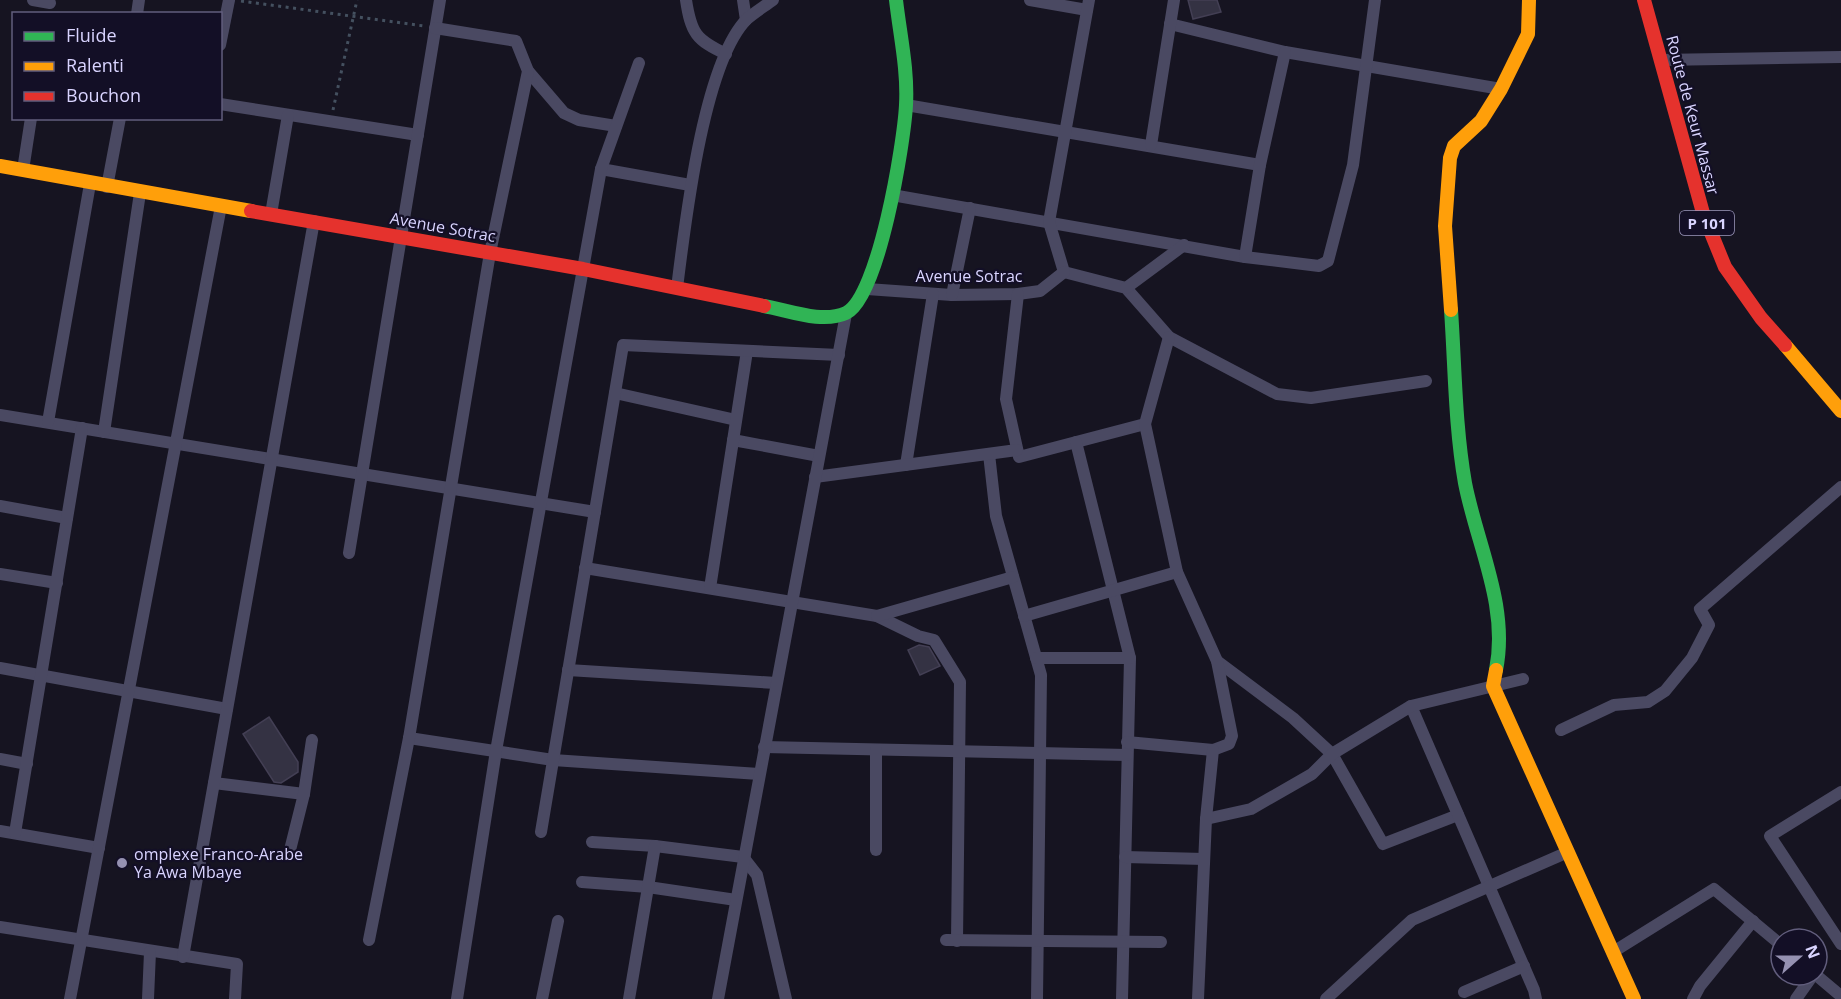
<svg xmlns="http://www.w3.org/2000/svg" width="1841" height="999" viewBox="0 0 1841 999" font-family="'Open Sans',sans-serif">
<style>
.building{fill:#343243;stroke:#433f54;stroke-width:1.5}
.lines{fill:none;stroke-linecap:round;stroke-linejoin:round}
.path{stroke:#44505f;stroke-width:3;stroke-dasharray:3 4.5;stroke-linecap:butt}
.street{stroke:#4a4962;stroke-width:12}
.fast{stroke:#30b455;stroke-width:14}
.slow{stroke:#ff9f0a;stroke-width:14}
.jam{stroke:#e5322d;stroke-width:14}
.poi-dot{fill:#9591b1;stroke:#130f26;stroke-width:2}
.labels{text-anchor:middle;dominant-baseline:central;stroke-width:4.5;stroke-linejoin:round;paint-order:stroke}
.shield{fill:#130f26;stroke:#9e99be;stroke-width:1.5}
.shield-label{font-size:15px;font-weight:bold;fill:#d9d4ff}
.street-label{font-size:16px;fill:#d9d4ff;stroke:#130f26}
.poi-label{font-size:16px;fill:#d9d4ff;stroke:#130f26;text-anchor:start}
</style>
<rect width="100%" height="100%" fill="#161421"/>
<g class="building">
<polygon points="1188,0 1217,0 1221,12 1193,19"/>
<polygon points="919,645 929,647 940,666 920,675 908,650"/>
<polygon points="269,717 298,762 298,772 281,783 274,782 243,734"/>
</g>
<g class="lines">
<g class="path">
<polyline points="241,1 424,26"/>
<polyline points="333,110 357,0"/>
</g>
<g class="street">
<polyline points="33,0 50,3"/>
<path d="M 686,0 C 691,33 696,40 726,54"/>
<polyline points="743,0 746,20"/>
<polyline points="1030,0 1087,10"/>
<polyline points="137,14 139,0"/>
<polyline points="1170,24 1285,52 1501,89"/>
<polyline points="220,45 229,0"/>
<polyline points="1660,60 1841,57"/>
<polyline points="528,71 564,113 579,120 616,126"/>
<polyline points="220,104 418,135"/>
<polyline points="906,105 1260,165"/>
<polyline points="1151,145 1174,0"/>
<polyline points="601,169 690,185"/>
<polyline points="23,170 31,118"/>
<polyline points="107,187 120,118"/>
<polyline points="892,195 1245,257 1319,266 1328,261 1353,165 1375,0"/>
<polyline points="271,214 288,115"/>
<polyline points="1245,257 1260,165 1285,52"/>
<polyline points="1064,272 1126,288 1169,337 1277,394 1311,398 1426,381"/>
<polyline points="1064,272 1049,222 1089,0"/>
<path d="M 677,288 C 685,225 703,63 747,19 C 755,12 765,6 773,0"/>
<polyline points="1126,288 1184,245"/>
<polyline points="867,289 952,295 1018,294 1040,291 1064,272"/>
<polyline points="1018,294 1006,399 1019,457 1145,424"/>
<polyline points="952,295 970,208"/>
<polyline points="615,393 736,420"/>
<polyline points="0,415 595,512"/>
<polyline points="48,422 90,184"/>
<polyline points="104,432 140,193"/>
<polyline points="733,440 819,456"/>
<polyline points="1076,442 1130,658 1122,999"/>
<polyline points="989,454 996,516 1041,675 1037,999"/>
<polyline points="906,465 933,294"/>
<polyline points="815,477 1017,450"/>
<polyline points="0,506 67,518"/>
<polyline points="349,553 440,0"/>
<polyline points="585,568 877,616 918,636 934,640 960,682 957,941"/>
<polyline points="0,574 57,583"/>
<polyline points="710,588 747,351"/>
<polyline points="877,616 1013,577"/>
<polyline points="1024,616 1177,572"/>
<polyline points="1036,658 1130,658"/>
<polyline points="1217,661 1293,718 1332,754 1383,844 1458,815"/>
<polyline points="0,668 227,709"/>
<polyline points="568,670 776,683"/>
<polyline points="1411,706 1534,990 1536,999"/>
<polyline points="1561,730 1614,705 1648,702 1665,691 1692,658 1709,625 1700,609 1841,487"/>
<polyline points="409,738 553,760 759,774"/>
<polyline points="1127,742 1213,750 1229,744 1232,736 1217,661 1177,572 1145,424 1169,337"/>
<polyline points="764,747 1127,755"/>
<polyline points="876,750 876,850"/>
<polyline points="0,759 27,764"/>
<polyline points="214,783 304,794"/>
<polyline points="1841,792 1770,836 1841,944"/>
<polyline points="1206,819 1251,809 1312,774 1332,754 1411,706 1523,679"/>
<polyline points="0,831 99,848"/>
<polyline points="541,832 623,345 839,355"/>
<polyline points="15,833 82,428"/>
<polyline points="592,842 655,846 743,857 757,875 786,999"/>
<polyline points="290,850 304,794 312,740"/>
<polyline points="1125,857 1204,859"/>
<polyline points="582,882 648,887 736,900"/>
<polyline points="0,927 237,964 235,999"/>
<polyline points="369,940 409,738 490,253 528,71 516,41 435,28"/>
<polyline points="946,940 1161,942"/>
<polyline points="1613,952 1714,889 1781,945"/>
<polyline points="183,957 314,221"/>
<polyline points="1816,975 1841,996"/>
<polyline points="1464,992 1524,966"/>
<polyline points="70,999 221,206"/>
<polyline points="148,999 150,952"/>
<polyline points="457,999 496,751 601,169 639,63"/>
<polyline points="542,999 558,921"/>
<polyline points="629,999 655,846"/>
<polyline points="718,999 846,314"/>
<polyline points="1198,999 1206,819 1213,750"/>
<polyline points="1326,999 1412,920 1568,852"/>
<polyline points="1693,999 1700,986 1753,921"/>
<polyline points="1796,999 1813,975"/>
</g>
<g class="fast">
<path d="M 764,306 C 788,310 822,324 846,313 C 879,297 904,143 906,105 C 908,70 900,35 896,0"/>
<path d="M 1451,310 C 1455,367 1455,426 1465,483 C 1477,545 1509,606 1496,670"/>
</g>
<g class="slow">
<polyline points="0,166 251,211"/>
<polyline points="1451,310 1445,226 1450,158 1454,146 1481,121 1501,89 1528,34 1529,0"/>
<polyline points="1785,345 1841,411"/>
<polyline points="1496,670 1493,686 1634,999"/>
</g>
<g class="jam">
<polyline points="1644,0 1703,213 1725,267 1761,318 1785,345"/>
<polyline points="251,211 583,269 764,306"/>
</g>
</g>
<circle class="poi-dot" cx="122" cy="863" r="6"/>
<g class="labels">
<rect class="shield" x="1680" y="211" width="54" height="24" rx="4.5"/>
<g class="shield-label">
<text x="1707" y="223">P 101</text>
</g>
<g class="street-label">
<text transform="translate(1693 115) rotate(75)">Route de Keur Massar</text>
<text transform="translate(443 227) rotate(10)">Avenue Sotrac</text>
<text x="969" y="276">Avenue Sotrac</text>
</g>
<g class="poi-label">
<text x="134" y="854">omplexe Franco-Arabe<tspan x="134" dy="18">Ya Awa Mbaye</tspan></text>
</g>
</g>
<rect x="12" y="12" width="210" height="108" fill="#130f26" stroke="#625e7d" stroke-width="1.5"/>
<rect x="24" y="32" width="30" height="9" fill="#30b455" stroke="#625e7d" stroke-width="1.5"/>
<text x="66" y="42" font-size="18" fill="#d9d4ff">Fluide</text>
<rect x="24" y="62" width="30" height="9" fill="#ff9f0a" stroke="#625e7d" stroke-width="1.5"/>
<text x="66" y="72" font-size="18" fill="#d9d4ff">Ralenti</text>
<rect x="24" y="92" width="30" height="9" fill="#e5322d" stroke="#625e7d" stroke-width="1.5"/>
<text x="66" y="102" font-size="18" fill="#d9d4ff">Bouchon</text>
<g transform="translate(1799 957) rotate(69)"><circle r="28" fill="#130f26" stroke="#625e7d" stroke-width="1.5"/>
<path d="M0-4.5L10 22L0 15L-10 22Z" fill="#9591b1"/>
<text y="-9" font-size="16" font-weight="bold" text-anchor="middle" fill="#d9d4ff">N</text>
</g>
</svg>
